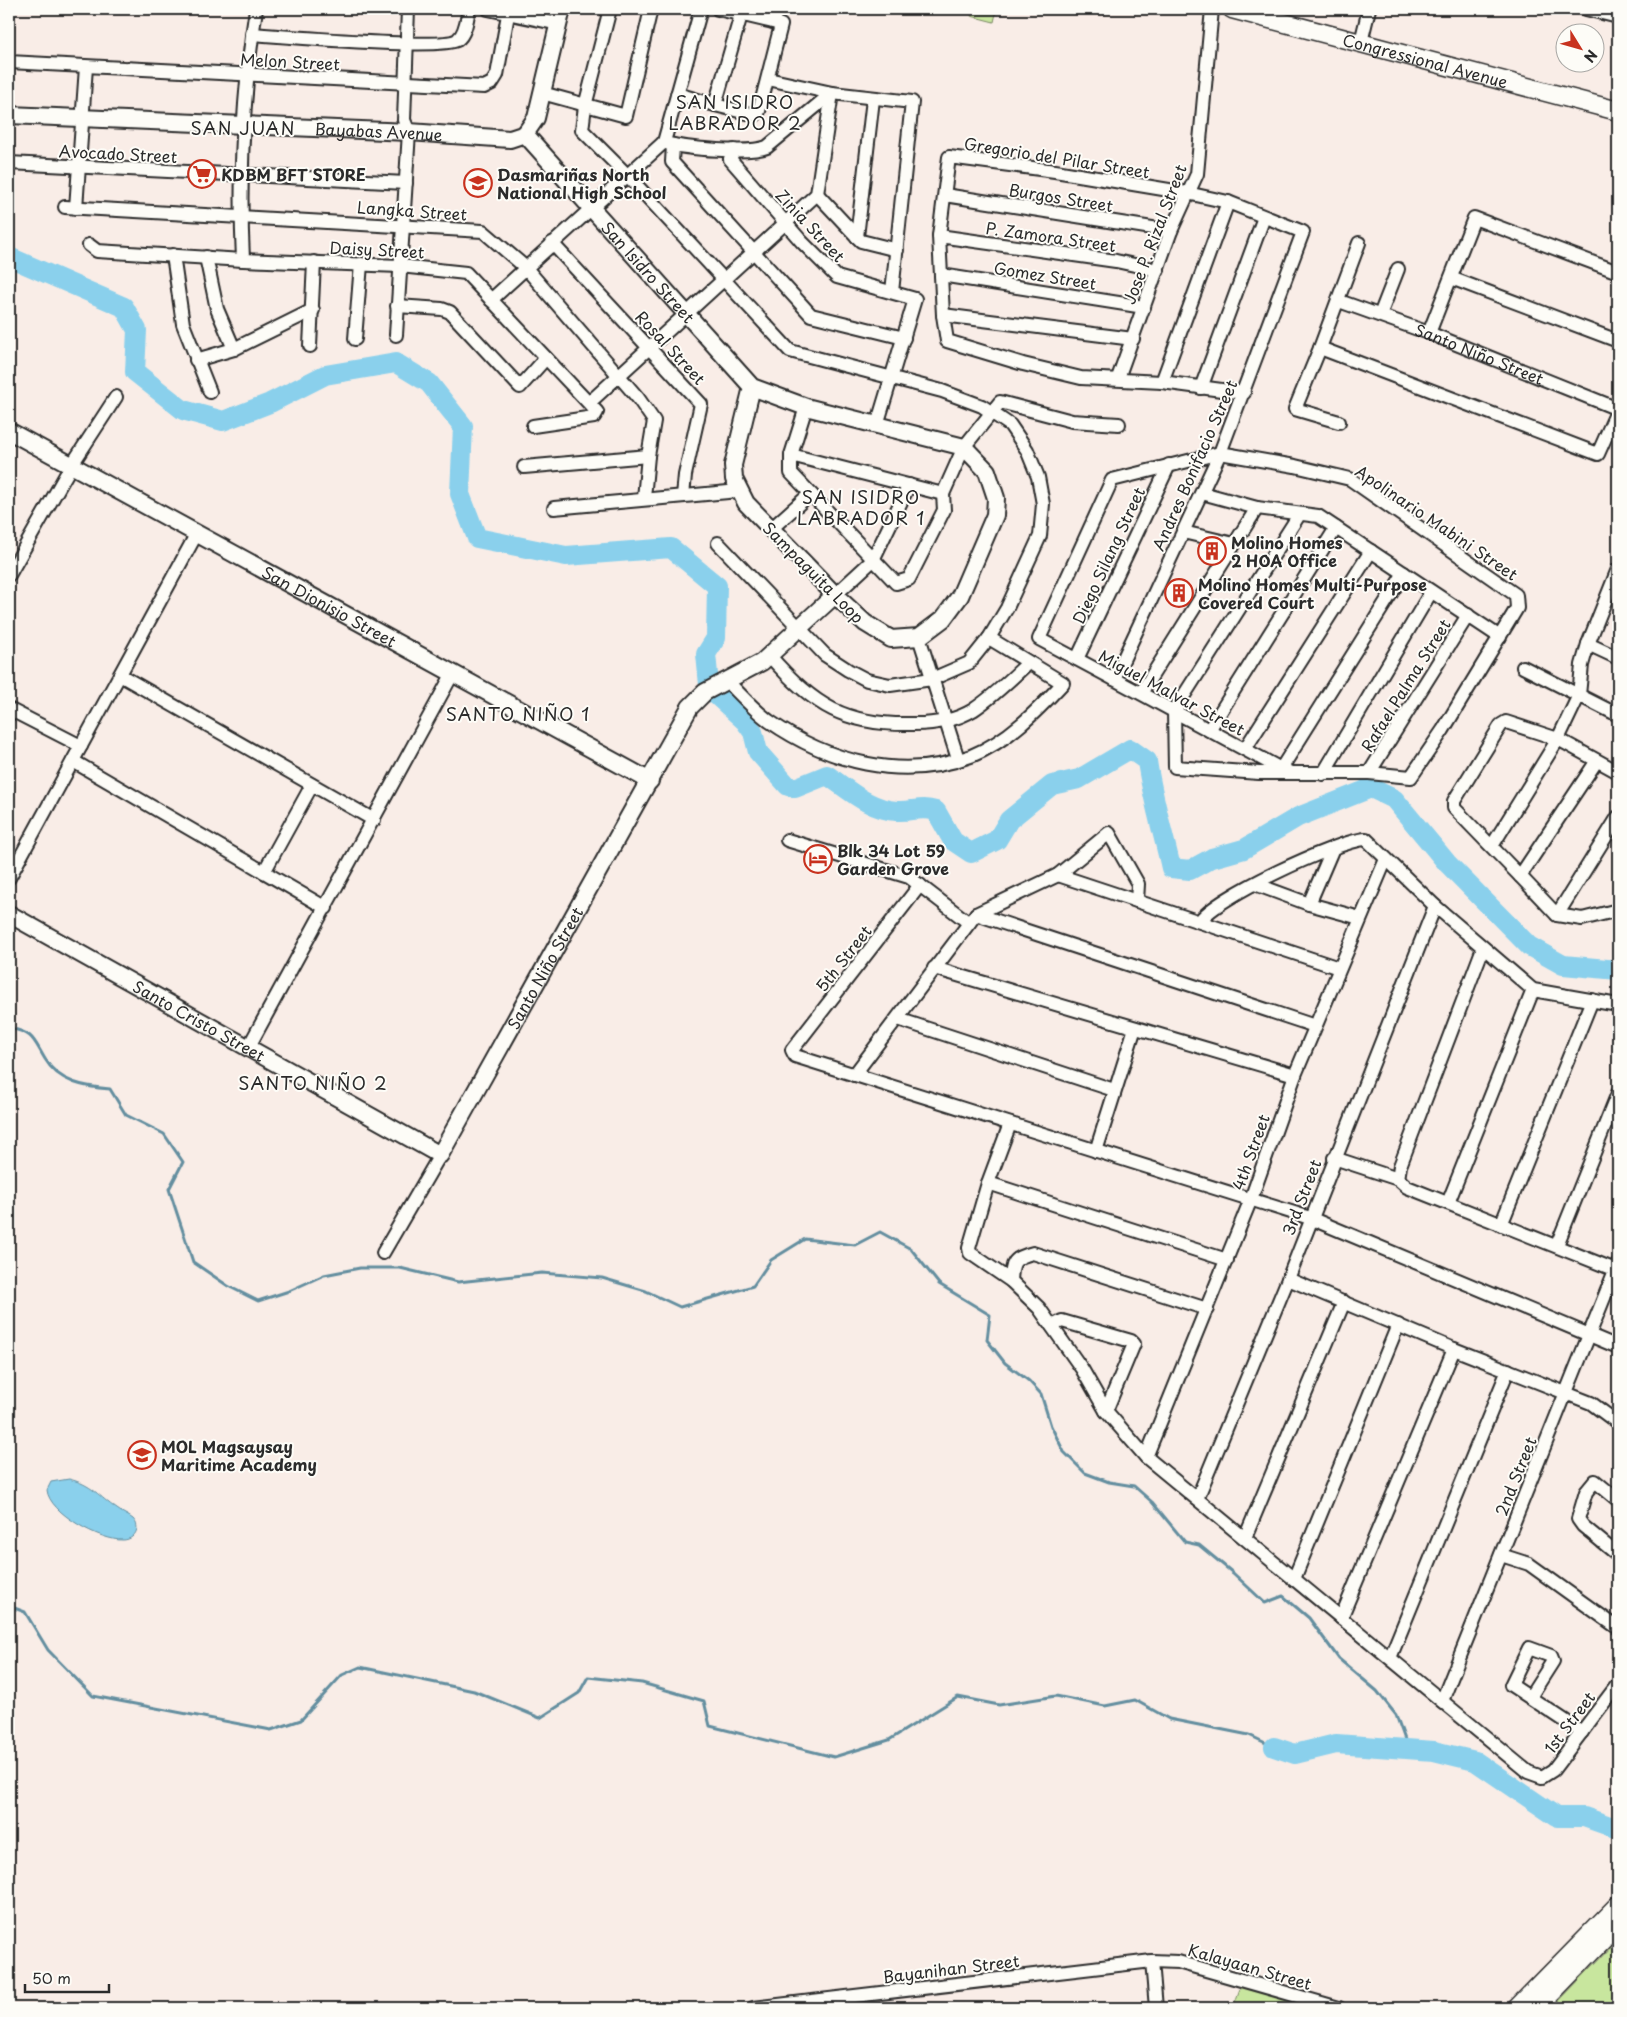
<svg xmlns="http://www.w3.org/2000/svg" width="1627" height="2017" viewBox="0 0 1627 2017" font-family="'Playpen Sans',sans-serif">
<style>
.green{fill:#c8e69e;stroke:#7a8864}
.water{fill:#8ad0ec;stroke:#648e9f}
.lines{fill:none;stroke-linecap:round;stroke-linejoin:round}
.stream{stroke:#648e9f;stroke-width:3}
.river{stroke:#8ad0ec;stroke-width:20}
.minor-casing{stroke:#2b2b2b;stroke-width:16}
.tertiary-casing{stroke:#2b2b2b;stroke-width:20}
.secondary-casing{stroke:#2b2b2b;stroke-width:21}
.minor{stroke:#fdfcf7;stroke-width:12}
.tertiary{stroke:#fdfcf7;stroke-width:16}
.secondary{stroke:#fdfcf7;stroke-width:18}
.labels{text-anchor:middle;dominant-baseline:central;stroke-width:4;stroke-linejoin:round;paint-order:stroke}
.street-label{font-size:16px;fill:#2b2b2b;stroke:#fdfcf7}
.poi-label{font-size:16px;font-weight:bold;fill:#2b2b2b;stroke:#fdfcf7;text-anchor:start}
.neighbourhood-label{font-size:18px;letter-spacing:1px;fill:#2b2b2b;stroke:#fdfcf7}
</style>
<rect width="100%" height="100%" fill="#f9ede7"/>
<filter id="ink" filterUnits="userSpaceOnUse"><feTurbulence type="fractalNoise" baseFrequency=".02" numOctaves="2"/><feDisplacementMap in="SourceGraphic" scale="10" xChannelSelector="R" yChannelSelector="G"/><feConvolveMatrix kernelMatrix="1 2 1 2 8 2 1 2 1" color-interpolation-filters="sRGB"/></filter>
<g filter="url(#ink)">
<g class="green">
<polygon points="973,9 997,9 994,22 971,16"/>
<polygon points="1618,1940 1618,2008 1552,2008"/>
<polygon points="1242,1983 1293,1999 1290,2008 1233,2008"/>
</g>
<path class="water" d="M 69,1479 C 93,1485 98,1496 117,1509 C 122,1513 128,1515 133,1519 C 142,1528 134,1540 123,1540 C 101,1541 49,1513 47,1490 L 51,1482 Z"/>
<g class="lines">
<g class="stream">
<path d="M 9,1028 C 34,1033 33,1039 45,1059 C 59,1083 85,1087 110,1089 L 126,1115 L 164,1134 L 183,1162 L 169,1189 L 193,1262 L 228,1286 L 258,1301 L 289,1291 L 324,1275 L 360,1268 L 400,1268 L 458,1282 L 542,1273 L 602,1278 L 646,1291 L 680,1307 L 753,1286 L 771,1260 L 805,1239 L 855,1245 L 880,1232 L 911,1249 L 939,1284 L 990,1315 L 987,1340 L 1005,1363 L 1029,1381 L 1041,1394 L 1051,1426 L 1064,1452 L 1085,1473 L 1109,1482 L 1134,1486 L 1152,1502 L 1185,1542 L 1199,1545 L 1233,1573 L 1265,1603 L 1283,1596 L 1309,1618 L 1339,1659 L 1377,1691 L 1396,1715 L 1408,1748"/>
<polyline points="9,1606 25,1612 48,1650 93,1696 271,1730 301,1720 342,1675 360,1667 474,1691 540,1718 579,1693 588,1677 642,1683 704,1701 710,1726 834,1757 889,1740 958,1697 999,1705 1056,1696 1105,1706 1135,1700 1169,1719 1249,1735 1274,1747"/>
</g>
<g class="river">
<path d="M 9,257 L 124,307 L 137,330 L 135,372 L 183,410 L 223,421 L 270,403 L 325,375 L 396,363 L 429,383 L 463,426 L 460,494 L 477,538 L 566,556 L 671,548 L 717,586 L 716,638 L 706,654 L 709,685 L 714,693 L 745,721 L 753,732 L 758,752 L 788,786 L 795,788 L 827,775 C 849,790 870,810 897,811 C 913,812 920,806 936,811 L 953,841 L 971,853 L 997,840 L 1009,820 L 1052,785 L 1079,779 L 1130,749 L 1147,761 C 1152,797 1163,832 1171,868 L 1190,870 L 1212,858 L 1244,849 L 1298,817 L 1371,788 L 1394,799 L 1447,863 L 1529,946 L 1563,965 L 1618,970"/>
<polyline points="1274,1747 1295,1754 1336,1744 1434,1751 1475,1761 1557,1817 1584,1817 1618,1829"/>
</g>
<defs>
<g id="minor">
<polyline points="488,9 559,24"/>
<polyline points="610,9 585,106 582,130 627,175 790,351 942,391 982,406 1010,425 1027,450 1038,477 1043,504 1040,536 1007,608 989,638 969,663 932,679 890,685 867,680 848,670 825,655 718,543"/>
<polyline points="718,9 773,22 781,25 759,111 755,115 715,105 741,15"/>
<polyline points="1586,9 1618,17"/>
<polyline points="773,22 776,9"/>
<path d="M 252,34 C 282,36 441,50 457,40 C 466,34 467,18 469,9"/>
<polyline points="1361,42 1369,9"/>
<polyline points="9,62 484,87 492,83 497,75 509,9"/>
<polyline points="768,79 832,93 912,102 892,292"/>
<polyline points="542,93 626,116 651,9"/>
<polyline points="677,94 715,105"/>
<polyline points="664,142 701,9"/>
<path d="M 666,143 C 686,149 749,154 767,147 L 832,93"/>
<polyline points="673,145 672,162 811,315 904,338"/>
<polyline points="734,150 730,159 802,242 837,277 915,299 877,425"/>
<polyline points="9,163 406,183"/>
<polyline points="817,194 861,241 897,250"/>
<polyline points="945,195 1171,231"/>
<polyline points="65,207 483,231 525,267 638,398 654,421 648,456 644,498"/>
<polyline points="76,208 86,67"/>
<polyline points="939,236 1116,261 1158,270"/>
<polyline points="857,237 873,99"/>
<polyline points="552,243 701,404 685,475 683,496"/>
<polyline points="89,245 97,251 243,260 400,266 466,273 597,412 594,417 533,426"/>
<polyline points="173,255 183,324 210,392"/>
<polyline points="206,257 217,309 234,349"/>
<path d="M 243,260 C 239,176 243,92 256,9"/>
<polyline points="941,275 1144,307"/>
<polyline points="1451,278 1618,341"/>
<polyline points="491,300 664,142"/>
<path id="s1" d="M 1339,301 L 1429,333 L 1618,409"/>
<polyline points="397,306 442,309 450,312 520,387 546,358"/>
<polyline points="943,315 1133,339"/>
<polyline points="1380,315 1398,269"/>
<polyline points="1429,333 1474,218 1618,272"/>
<polyline points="396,335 409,132 404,120 408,9"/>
<polyline points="355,339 361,264"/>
<polyline points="310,346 314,262"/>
<polyline points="1320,348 1598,454 1618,409"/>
<polyline points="196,360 234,349 313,310"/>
<polyline points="1118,378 1171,231 1197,174 1212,9"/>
<polyline points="1162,382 1228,202"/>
<polyline points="1201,388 1264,217"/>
<polyline points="590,402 817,194 832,93"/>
<polyline points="806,407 791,455 791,473 896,583 909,579 944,510 943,494 964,447 1000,402 1072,421 1119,424"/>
<polyline points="1339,422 1295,409 1320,348 1359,243"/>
<polyline points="791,455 943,494"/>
<polyline points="524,467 648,456"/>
<polyline points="1202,493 1257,508 1318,516 1500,637"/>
<polyline points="554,508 739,491"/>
<polyline points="771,529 810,494"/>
<polyline points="1183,532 1234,544"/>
<polyline points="9,575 71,466 116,397"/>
<polyline points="835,595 873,560 909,485"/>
<polyline points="919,637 958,759"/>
<polyline points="1588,644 1618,658"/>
<path d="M 769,655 C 813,706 846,726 914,724 C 934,724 955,721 973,710 C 993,697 1010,680 1028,663"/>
<polyline points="1077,659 1169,465"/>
<polyline points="1523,667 1618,715"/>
<polyline points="120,675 374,820"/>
<polyline points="1114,679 1220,453 1303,232 1228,202 1187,193 1055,171 949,157 939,236 943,315 947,341 1023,364 1081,378 1162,382 1244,393"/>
<path d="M 727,681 C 741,695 753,709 769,721 C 828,762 902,782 971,756 C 1008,741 1037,711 1063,683 L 989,638"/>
<polyline points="1141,693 1257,508"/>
<polyline points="9,709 81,746"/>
<polyline points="1209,730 1336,528"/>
<polyline points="1245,749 1371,551"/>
<polyline points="73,761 326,908"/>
<polyline points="1596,762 1520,876 1454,808 1454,801 1501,725 1506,722 1558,739 1618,772"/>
<polyline points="1281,769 1404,573"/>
<path d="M 1289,772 L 1281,769 C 1200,725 1120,682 1039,639 L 1112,480 L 1220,453 L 1295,466 L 1350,479 L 1516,595 L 1517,608 L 1443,730 L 1411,777 L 1369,773 L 1259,773 L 1175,767 L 1174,711 L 1299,515"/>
<polyline points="1369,773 1468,615"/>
<polyline points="1323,774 1431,592"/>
<polyline points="787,840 909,877 969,923"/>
<polyline points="1492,846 1558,739 1579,695 1582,665 1588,644 1618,569"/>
<polyline points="264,872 312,785"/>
<polyline points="1058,875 1339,968"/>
<polyline points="1520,876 1557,915 1582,919 1618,910"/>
<polyline points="9,878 197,533"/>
<polyline points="1255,884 1309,904 1360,918"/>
<polyline points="920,885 792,1050 795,1056 1310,1218 1618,1347"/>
<polyline points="1309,904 1333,848"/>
<polyline points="976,914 1315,1026"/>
<polyline points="1557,915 1618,817"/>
<path d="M 1200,921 C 1216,897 1336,841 1366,839 L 1435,906 L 1533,990 L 1618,1005"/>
<polyline points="934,968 1295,1075"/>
<polyline points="898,1019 1114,1090"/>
<polyline points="248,1048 453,673"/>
<polyline points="854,1075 976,914 1058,875 1109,833 1138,884 1137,901"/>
<polyline points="1010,1124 988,1183 969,1248 970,1253 1011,1281 1039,1308 1082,1369 1106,1411 1146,1457 1528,1772 1542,1777 1553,1770 1618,1684"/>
<polyline points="1096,1151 1135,1028"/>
<polyline points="1334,1158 1398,1179 1407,1187 1618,1271"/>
<polyline points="1398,1179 1400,1166 1483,948"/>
<polyline points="988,1183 1227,1260"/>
<polyline points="1448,1203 1533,990"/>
<polyline points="1501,1225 1592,1000"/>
<polyline points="1557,1245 1618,1093"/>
<polyline points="383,1253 440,1155"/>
<polyline points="1288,1279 1454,1349 1591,1403 1618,1423"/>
<path d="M 1011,1281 C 1012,1262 1013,1258 1033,1253 L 1207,1309"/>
<polyline points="1052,1326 1062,1321 1131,1341 1134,1344 1106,1411"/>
<polyline points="1146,1457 1251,1199 1295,1075 1386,859"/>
<polyline points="1197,1499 1288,1279 1435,906"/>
<polyline points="1618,1500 1595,1481 1586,1492 1578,1519 1583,1526 1618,1555"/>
<polyline points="1245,1538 1344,1302"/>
<polyline points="1501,1555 1529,1564 1618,1628"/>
<polyline points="1294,1579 1398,1325"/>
<polyline points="1341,1618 1454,1349"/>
<polyline points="1390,1658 1508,1370"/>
<polyline points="1530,1697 1553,1661 1551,1656 1529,1648 1511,1685 1582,1732"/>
<polyline points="1442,1701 1618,1263"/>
<polyline points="1152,1961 1156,2008"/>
<polyline points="753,2008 1152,1961 1178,1962 1339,2008"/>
</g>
<g id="tertiary">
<path id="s2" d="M 9,115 L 409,132 L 510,139 L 525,134 L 536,118 L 562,9"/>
<path id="s3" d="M 525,134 L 752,387 L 806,407 L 964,447 L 987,471 L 996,498 L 995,515 L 960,596 L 943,619 L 919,637 L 891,639 L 865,623 L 835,595 L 746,503 L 734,479 L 733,465 L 752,387"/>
<path id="s4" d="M 9,431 L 650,781"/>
<path id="s5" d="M 9,914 L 440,1155 L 690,707 L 705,692 L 762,662 L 835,595"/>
</g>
<g id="secondary">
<path id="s6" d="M 1232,9 L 1618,111"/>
<polyline points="1517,2008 1618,1905"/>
<polyline points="1537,2008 1618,1924"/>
</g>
</defs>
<use href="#minor" class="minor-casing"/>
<use href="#tertiary" class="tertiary-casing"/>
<use href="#secondary" class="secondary-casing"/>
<use href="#minor" class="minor"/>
<use href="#tertiary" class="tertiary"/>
<use href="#secondary" class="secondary"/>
</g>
</g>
<defs>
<symbol id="supermarket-ring" viewBox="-11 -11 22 22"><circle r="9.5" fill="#fdfcf7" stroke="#c8321e" stroke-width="1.5"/><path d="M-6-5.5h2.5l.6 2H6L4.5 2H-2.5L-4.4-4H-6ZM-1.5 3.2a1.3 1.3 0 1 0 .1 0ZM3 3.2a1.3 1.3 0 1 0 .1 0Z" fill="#c8321e"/></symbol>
<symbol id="school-ring" viewBox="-11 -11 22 22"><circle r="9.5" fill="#fdfcf7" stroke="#c8321e" stroke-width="1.5"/><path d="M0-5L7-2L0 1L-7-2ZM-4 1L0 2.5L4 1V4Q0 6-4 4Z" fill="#c8321e"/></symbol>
<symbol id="building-ring" viewBox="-11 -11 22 22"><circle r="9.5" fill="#fdfcf7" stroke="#c8321e" stroke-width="1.5"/><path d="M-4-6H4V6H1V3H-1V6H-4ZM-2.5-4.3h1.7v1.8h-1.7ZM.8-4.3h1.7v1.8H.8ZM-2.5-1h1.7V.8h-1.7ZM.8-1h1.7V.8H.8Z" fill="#c8321e"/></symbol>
<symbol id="hotel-ring" viewBox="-11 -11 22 22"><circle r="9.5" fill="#fdfcf7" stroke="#c8321e" stroke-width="1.5"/><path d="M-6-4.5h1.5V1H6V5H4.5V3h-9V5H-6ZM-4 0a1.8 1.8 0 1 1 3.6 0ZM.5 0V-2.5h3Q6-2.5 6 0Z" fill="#c8321e"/></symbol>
<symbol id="university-ring" viewBox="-11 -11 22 22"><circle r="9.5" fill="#fdfcf7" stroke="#c8321e" stroke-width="1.5"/><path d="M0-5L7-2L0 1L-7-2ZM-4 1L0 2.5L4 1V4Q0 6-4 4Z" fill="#c8321e"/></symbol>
</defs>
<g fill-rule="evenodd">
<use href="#supermarket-ring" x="186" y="158" width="32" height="32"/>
<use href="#school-ring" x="462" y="167" width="32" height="32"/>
<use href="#building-ring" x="1196" y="535" width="32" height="32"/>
<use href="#building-ring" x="1163" y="577" width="32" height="32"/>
<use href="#hotel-ring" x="802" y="843" width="32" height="32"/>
<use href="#university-ring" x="126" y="1439" width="32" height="32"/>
</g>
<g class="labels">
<g class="street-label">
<text stroke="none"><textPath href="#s6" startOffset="200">Congressional Avenue</textPath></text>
<text transform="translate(290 61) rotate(3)">Melon Street</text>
<text stroke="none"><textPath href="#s2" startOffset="370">Bayabas Avenue</textPath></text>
<text transform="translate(118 153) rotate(3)">Avocado Street</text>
<text transform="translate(1057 157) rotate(9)">Gregorio del Pilar Street</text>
<text transform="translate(1061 197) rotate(9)">Burgos Street</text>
<text transform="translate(412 210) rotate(4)">Langka Street</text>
<text transform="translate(811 225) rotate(47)">Zinia Street</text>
<text transform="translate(1154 234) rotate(-69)">Jose P. Rizal Street</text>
<text transform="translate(1051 236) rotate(8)">P. Zamora Street</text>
<text transform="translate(377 249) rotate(3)">Daisy Street</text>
<text stroke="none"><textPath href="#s3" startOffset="185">San Isidro Street</textPath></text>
<text transform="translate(1045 275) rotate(9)">Gomez Street</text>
<text transform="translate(671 347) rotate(47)">Rosal Street</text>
<text stroke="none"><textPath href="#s1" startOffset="150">Santo Niño Street</textPath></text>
<text transform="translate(1194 465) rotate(-66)">Andres Bonifacio Street</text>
<text transform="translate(1437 522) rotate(34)">Apolinario Mabini Street</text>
<text transform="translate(1108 555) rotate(-65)">Diego Silang Street</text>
<text transform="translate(814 572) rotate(45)">Sampaguita Loop</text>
<text stroke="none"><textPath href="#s4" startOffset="365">San Dionisio Street</textPath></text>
<text transform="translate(1405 685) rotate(-58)">Rafael Palma Street</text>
<text transform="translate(1172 692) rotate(28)">Miguel Malvar Street</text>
<text transform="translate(843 958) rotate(-52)">5th Street</text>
<text stroke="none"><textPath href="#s5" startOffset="708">Santo Niño Street</textPath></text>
<text stroke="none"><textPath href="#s5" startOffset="218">Santo Cristo Street</textPath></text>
<text transform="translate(1250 1152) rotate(-70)">4th Street</text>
<text transform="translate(1301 1197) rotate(-69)">3rd Street</text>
<text transform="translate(1515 1476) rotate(-68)">2nd Street</text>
<text transform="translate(1569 1722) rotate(-53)">1st Street</text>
<text transform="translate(1250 1966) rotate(16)">Kalayaan Street</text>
<text transform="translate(951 1968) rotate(-7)">Bayanihan Street</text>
</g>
<g class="poi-label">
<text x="221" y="174">KDBM BFT STORE</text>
<text x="497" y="174">Dasmariñas North<tspan x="497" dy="18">National High School</tspan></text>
<text x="1231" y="542">Molino Homes<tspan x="1231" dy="18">2 HOA Office</tspan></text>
<text x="1198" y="584">Molino Homes Multi-Purpose<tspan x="1198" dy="18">Covered Court</tspan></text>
<text x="837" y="850">Blk 34 Lot 59<tspan x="837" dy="18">Garden Grove</tspan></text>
<text x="161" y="1446">MOL Magsaysay<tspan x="161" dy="18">Maritime Academy</tspan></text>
</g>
<g class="neighbourhood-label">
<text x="735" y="101">SAN ISIDRO<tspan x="735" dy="21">LABRADOR 2</tspan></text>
<text x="243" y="127">SAN JUAN</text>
<text x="861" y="496">SAN ISIDRO<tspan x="861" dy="21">LABRADOR 1</tspan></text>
<text x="518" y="713">SANTO NIÑO 1</text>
<text x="313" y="1082">SANTO NIÑO 2</text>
</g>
</g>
<rect width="1627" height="2017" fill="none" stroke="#fdfcf7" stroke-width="30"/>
<rect x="15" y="15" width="1597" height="1987" fill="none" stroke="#2b2b2b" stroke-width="2" filter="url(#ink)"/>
<g transform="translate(1580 48) rotate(127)"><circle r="24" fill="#fdfcf7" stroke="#a9a8a5"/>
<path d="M0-4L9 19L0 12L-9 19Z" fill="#c8321e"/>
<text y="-8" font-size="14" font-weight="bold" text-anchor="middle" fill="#2b2b2b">N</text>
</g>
<path d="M25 1984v8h84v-8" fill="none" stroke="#2b2b2b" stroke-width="2.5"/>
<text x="32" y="1984" font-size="15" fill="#2b2b2b" stroke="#fdfcf7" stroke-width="4" paint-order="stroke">50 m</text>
</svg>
